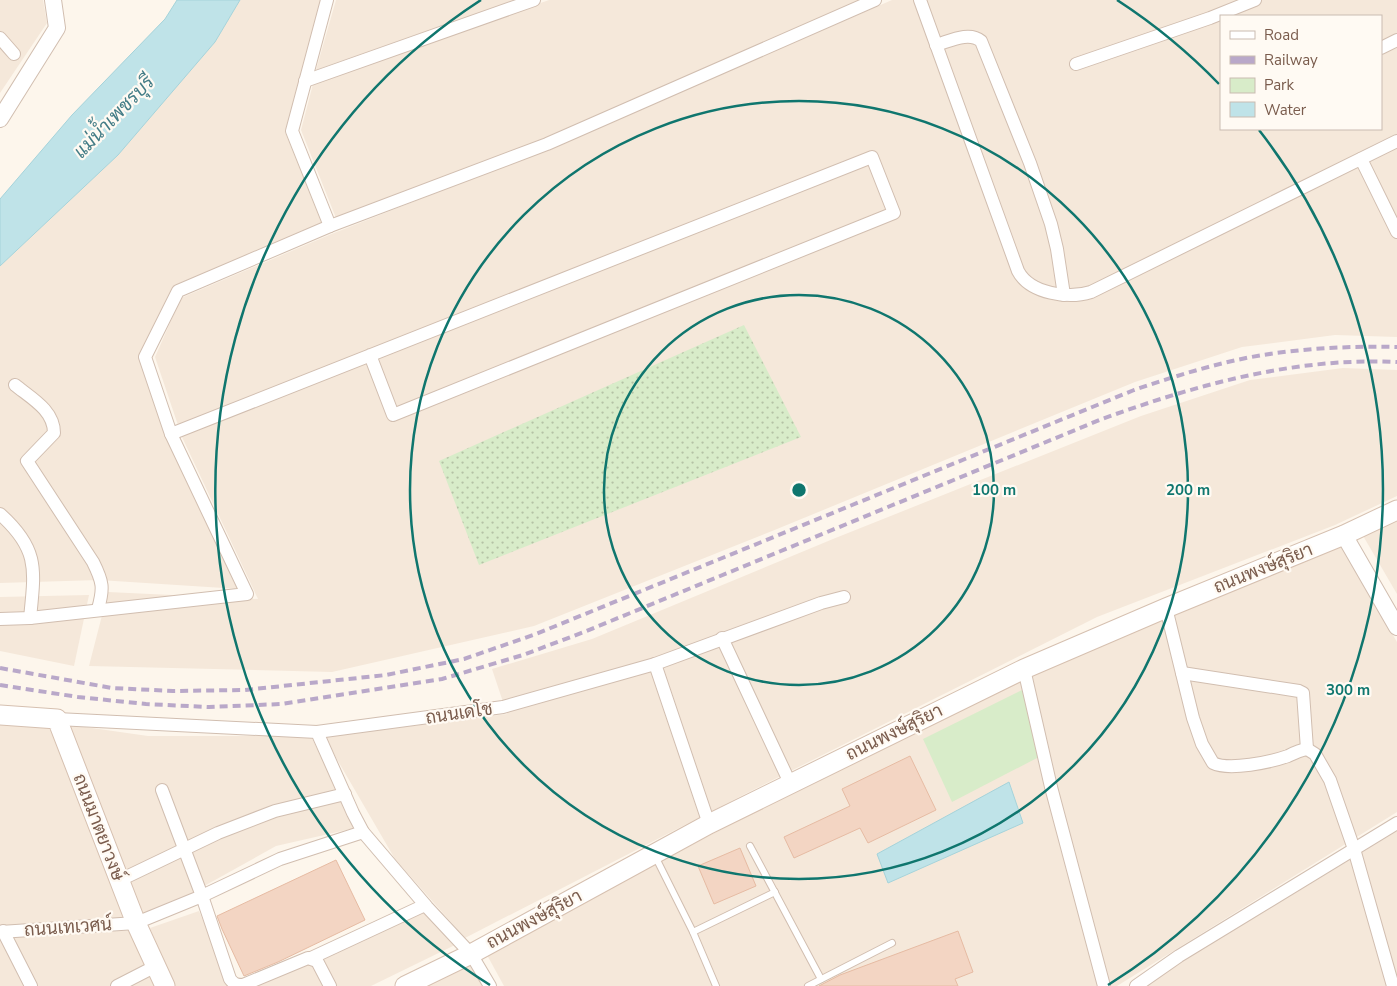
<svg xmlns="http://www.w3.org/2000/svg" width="1397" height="986" viewBox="0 0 1397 986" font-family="'Nunito Sans',Sarabun,sans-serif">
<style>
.residential{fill:#f5e8da;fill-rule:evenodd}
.grass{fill:url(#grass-dots)}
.green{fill:#d8ecc9}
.water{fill:#bfe3e8;stroke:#a5d3da}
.building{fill:#f3d5c3;stroke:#e6bba3}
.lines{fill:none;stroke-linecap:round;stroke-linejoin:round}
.service-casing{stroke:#d1beb0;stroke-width:8}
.minor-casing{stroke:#d1beb0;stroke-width:14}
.tertiary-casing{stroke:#d1beb0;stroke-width:18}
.secondary-casing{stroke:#d6c0b0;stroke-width:21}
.service{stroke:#fff;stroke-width:6}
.minor{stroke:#fff;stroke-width:12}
.tertiary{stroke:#fff;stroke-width:16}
.secondary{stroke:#fff;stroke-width:19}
.rail{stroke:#b9a8c9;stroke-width:4;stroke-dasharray:8 5;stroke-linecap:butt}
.ring{fill:none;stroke:#0f766e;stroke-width:2.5}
.labels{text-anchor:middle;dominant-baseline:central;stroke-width:4.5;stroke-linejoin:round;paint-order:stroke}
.street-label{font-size:18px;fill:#7a5c4d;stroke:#fffaf3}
.water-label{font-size:19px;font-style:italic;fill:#437c86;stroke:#fffaf3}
.centre{fill:#0f766e;stroke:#fffaf3;stroke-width:2.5}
.ring-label{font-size:15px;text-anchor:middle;font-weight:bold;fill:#0f766e;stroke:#fffaf3;stroke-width:4.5;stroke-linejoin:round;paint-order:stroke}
</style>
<defs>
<pattern id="grass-dots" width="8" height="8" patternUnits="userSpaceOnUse" patternTransform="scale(1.25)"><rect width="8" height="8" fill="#d8ecc9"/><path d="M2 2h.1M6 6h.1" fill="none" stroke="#b4c2a5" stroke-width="1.8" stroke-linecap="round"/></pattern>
</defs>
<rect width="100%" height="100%" fill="#fdf6ec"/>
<g class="residential">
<polygon points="0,0 43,0 47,23 0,93"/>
<polygon points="240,0 321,0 285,132 324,224 175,285 141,357 239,589 99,580 0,583 0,266 118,155 215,42"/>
<polygon points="336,0 515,0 316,70"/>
<polygon points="549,0 865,0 545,138 336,218 301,130 313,84"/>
<path d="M 892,0 L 1397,0 L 1397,337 L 1335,335 L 1242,347 L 1135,382 L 777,529 L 534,626 L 332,672 L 89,666 L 108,592 L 258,599 L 182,437 L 155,357 L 181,298 L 329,235 L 545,150 ZM 1221,16 L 1381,16 L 1381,129 L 1221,129 Z"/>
<polygon points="1343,368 1397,370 1397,496 1335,525 1097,617 745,794 465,938 395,859 324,737 507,714 492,669 592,639 833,539 1141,416 1250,380"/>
<polygon points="1397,518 1397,594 1362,534"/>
<polygon points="1340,543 1397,642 1397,812 1117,986 504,986 487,955 757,810 1035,671"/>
<polygon points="89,595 74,666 0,651 0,597"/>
<polygon points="0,715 52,724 130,921 0,926"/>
<polygon points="64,724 148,736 311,736 355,828 276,846 143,920"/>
<polygon points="1397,831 1397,986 1145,986 1184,960"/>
<polygon points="199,911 231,986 175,986 150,928"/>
<polygon points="423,911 455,945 371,986 253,986"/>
<polygon points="135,930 158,986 0,986 0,938"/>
<polygon points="470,964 482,986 424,986"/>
</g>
<polygon class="grass" points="744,325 801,437 479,565 439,461"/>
<polygon class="green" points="1024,689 1039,757 952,802 923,739"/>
<g class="water">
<polygon points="177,0 240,0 215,42 118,155 0,266 0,199 72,115 165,19"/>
<polygon points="1009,782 1023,823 888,883 877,854"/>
</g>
<g class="building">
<polygon points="910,756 936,810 868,843 860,828 794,858 784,837 850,806 842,789"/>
<polygon points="740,848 756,886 714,904 698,866"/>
<polygon points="336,860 365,920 278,962 244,976 222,929 217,916"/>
<polygon points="958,931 973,972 955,979 958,986 819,986 840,975"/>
</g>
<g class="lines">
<defs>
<g id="service">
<polyline points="750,846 821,979"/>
<polyline points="655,856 693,932 716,986"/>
<polyline points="693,932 775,892"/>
<polyline points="808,986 892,943"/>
</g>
<g id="minor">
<polyline points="327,0 292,131 330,226"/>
<path d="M 920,0 L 1018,271 C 1030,294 1069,299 1091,292 L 1397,141"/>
<polyline points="0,38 14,54"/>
<path d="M 936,45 C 950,41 969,31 981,41 L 1030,163 L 1051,224 L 1057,249 L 1064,295"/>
<polyline points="1381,48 1397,40"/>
<polyline points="1076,64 1210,18 1255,0"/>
<polyline points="305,81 534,0"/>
<polyline points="1361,159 1397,232"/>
<path d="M 15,385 C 31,398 54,410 54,433 L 27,461 L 93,562 C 103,582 104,588 98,609"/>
<polyline points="171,434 872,157 894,213 393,415 370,355"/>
<path d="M 0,514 C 39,549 35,569 30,618"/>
<path d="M 1166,608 L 1193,718 L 1202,744 L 1213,763 C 1229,771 1271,762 1288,756 C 1294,753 1300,750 1307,749 L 1315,754 L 1330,780 L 1354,849 L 1393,986"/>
<polyline points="0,619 30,618 247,594 171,434 145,357 178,291 330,226 547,144 875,0"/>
<polyline points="722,638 790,783"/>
<polyline points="655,664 709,824"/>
<polyline points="1024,669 1051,787 1104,986"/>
<polyline points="1182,673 1299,691 1303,693 1307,749"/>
<polyline points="57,719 317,732 503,707 655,664 821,603 844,597"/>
<polyline points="317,732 353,813 363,832 427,907 471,954 490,986"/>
<path d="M 162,790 L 202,896 L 230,979 C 234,984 236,985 243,985 L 308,958 L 317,961 L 330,986"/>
<polyline points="120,880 218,833 275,811 345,794"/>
<polyline points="3,931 31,986"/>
<polyline points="0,932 136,923 202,896 280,859 363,832"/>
<polyline points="311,958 425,905"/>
<polyline points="117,986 156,966"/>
<polyline points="1136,986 1179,956 1397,823"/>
</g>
<g id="tertiary">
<polyline points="0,119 57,28 53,0"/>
<polyline points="1344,535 1397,627"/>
</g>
<g id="secondary">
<polyline points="0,715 57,719 136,923 165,986"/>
<polyline points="405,986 471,954 709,824 1024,669 1166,608 1344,535 1397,510"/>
</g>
</defs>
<use href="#service" class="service-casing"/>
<use href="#minor" class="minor-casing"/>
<use href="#tertiary" class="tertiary-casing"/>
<use href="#secondary" class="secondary-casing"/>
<use href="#service" class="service"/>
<use href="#minor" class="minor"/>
<use href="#tertiary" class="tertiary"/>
<use href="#secondary" class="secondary"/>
<g class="rail">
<path d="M 0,668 L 112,688 L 173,691 L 245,690 L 386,675 L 464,659 L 536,634 L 1134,390 C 1176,376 1219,362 1263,355 C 1307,348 1352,346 1397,347"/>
<path d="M 0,685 L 78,697 L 146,704 L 209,707 L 281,704 L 442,679 L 523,655 L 584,632 L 1102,419 C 1196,385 1295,357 1397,362"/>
</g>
</g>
<g class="ring">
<circle cx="799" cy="490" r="195"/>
<circle cx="799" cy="490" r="389"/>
<path d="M490 985A584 584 0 0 1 481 0M1117 0A584 584 0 0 1 1219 84M1259 130A584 584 0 0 1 1108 985"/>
</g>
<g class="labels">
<g class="street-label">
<text transform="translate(1263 568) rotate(-22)">ถนนพงษ์สุริยา</text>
<text transform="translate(459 713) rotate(-8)">ถนนเดโช</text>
<text transform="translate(894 732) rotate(-26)">ถนนพงษ์สุริยา</text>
<text transform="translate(99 827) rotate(69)">ถนนมาตยาวงษ์</text>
<text transform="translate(534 919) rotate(-28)">ถนนพงษ์สุริยา</text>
<text transform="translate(68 927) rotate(-4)">ถนนเทเวศน์</text>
</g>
<g class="water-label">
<text transform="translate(114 117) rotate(-46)">แม่น้ำเพชรบุรี</text>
</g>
</g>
<circle cx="799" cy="490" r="8" class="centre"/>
<g class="ring-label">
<text x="994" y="495">100 m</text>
<text x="1188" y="495">200 m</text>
<text x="1348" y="695">300 m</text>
</g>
<rect x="1220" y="15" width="162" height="115" fill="#fffaf3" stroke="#cabbb1"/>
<rect x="1230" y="31" width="25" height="8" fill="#ffffff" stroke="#cabbb1"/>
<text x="1264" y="40" font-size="15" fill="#7a5c4d">Road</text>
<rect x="1230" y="56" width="25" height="8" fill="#b9a8c9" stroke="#cabbb1"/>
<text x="1264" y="65" font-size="15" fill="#7a5c4d">Railway</text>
<rect x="1230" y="78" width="25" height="15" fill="#d8ecc9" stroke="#cabbb1"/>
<text x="1264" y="90" font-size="15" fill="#7a5c4d">Park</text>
<rect x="1230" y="102" width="25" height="15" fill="#bfe3e8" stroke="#cabbb1"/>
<text x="1264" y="115" font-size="15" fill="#7a5c4d">Water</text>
</svg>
